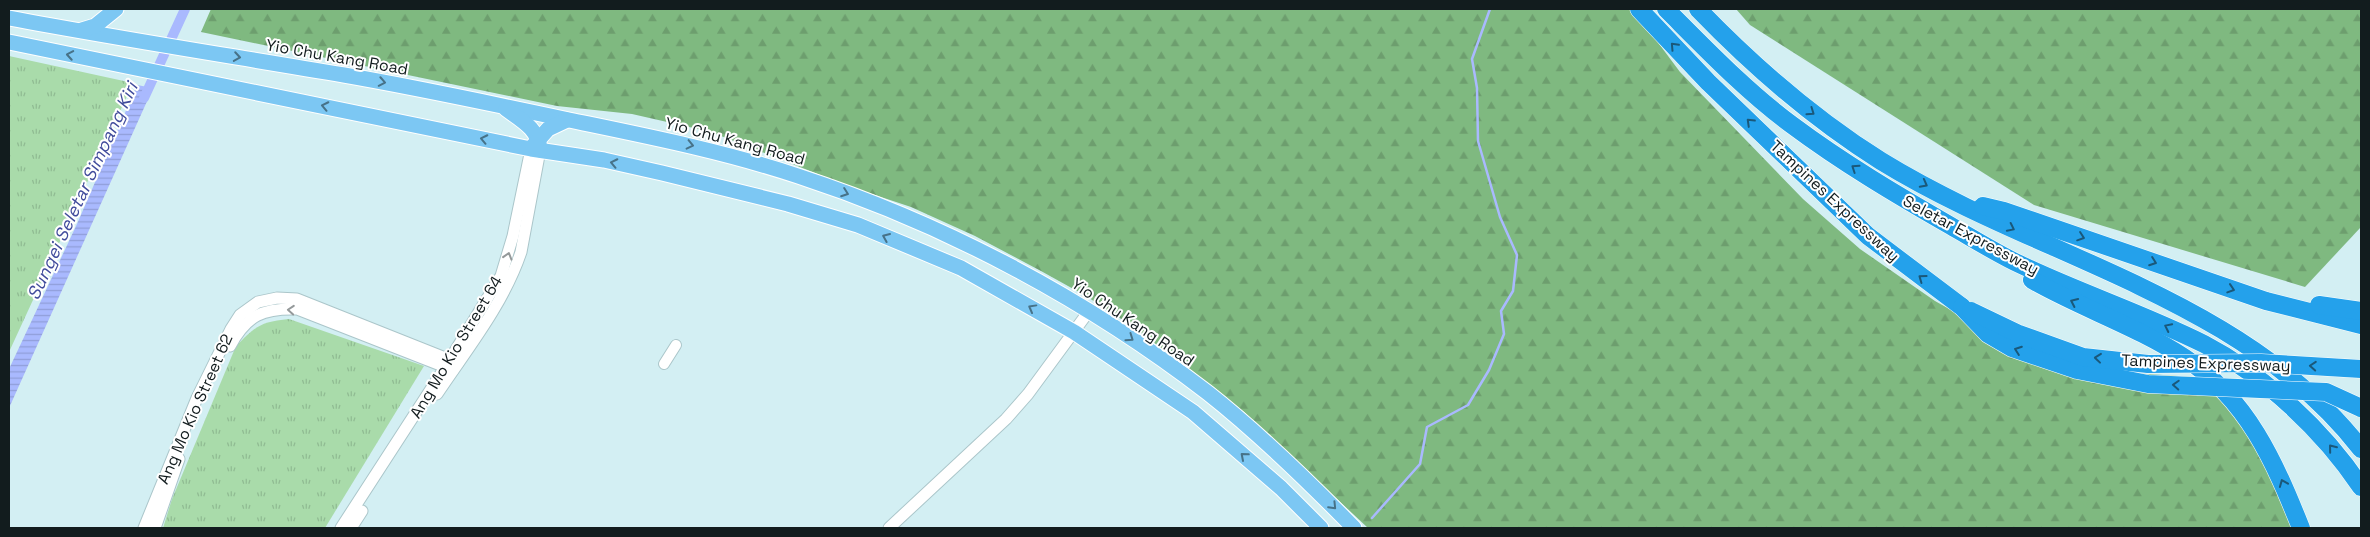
<svg xmlns="http://www.w3.org/2000/svg" width="2370" height="537" viewBox="0 0 2370 537" font-family="'Space Grotesk',sans-serif">
<style>
.grass{fill:url(#grass-tufts)}
.forest{fill:url(#forest-firs)}
.water{fill:url(#water-rules)}
.lines{fill:none;stroke-linecap:round;stroke-linejoin:round}
.stream{stroke:#a9b9fe;stroke-width:2.5}
.canal{stroke:#a9b9fe;stroke-width:10}
.minor-casing{stroke:#abc6ca;stroke-width:12}
.tertiary-casing{stroke:#abc6ca;stroke-width:13}
.primary-casing{stroke:#fff;stroke-width:17}
.motorway-casing{stroke:#fff;stroke-width:19}
.minor{stroke:#fff;stroke-width:10}
.tertiary{stroke:#fff;stroke-width:11}
.primary{stroke:#7cc7f3;stroke-width:15}
.motorway{stroke:#24a1eb;stroke-width:18}
.motorway-bridge-casing{stroke:#fff;stroke-width:19;stroke-linecap:butt}
.motorway-bridge{stroke:#24a1eb;stroke-width:18}
.oneway{stroke:#1a587a}
.oneway2{stroke:#477288}
.oneway3{stroke:#94999a}
.labels{text-anchor:middle;dominant-baseline:central;stroke-width:4;stroke-linejoin:round;paint-order:stroke}
.street-label{font-size:16px;fill:#121c1e;stroke:#fff}
.water-label{font-size:18px;font-style:italic;fill:#414c9c;stroke:#fff}
</style>
<defs>
<pattern id="grass-tufts" width="24" height="20" patternUnits="userSpaceOnUse" patternTransform="scale(1.25)"><rect width="24" height="20" fill="#a9dbaa"/><path d="M3 7l-1-3M5 7V3M7 7l1-3M15 17l-1-3M17 17v-4M19 17l1-3" fill="none" stroke="#90bb92"/></pattern>
<pattern id="forest-firs" width="22" height="20" patternUnits="userSpaceOnUse" patternTransform="scale(1.25)"><rect width="22" height="20" fill="#7fb980"/><path d="M5 1l3.5 6h-7zM16 11l3.5 6h-7z" fill="#6d9e6e"/></pattern>
<pattern id="water-rules" width="6" height="5" patternUnits="userSpaceOnUse" patternTransform="scale(1.25)"><rect width="6" height="5" fill="#a9b9fe"/><path d="M0 2.5h6" fill="none" stroke="#909ed9"/></pattern>
</defs>
<rect width="100%" height="100%" fill="#d3eff3"/>
<g class="grass">
<polygon points="9,56 133,83 9,352"/>
<path d="M 289,319 L 424,366 L 325,528 L 163,528 L 172,499 L 236,346 C 256,326 260,322 289,319 Z"/>
</g>
<g class="forest">
<polygon points="211,9 1633,9 1680,72 1803,199 1860,249 1935,301 1987,330 2117,372 2194,377 2222,398 2247,428 2295,528 1368,528 1244,412 1135,328 1086,296 1041,271 975,236 911,207 848,186 711,132 632,114 557,106 201,32"/>
<polygon points="1736,9 2361,9 2361,227 2305,287 2034,205 1750,25"/>
</g>
<polygon class="water" points="137,85 153,88 9,408 9,369 77,224"/>
<g class="lines">
<polyline class="stream" points="1372,518 1420,464 1427,427 1468,405 1489,370 1504,334 1501,311 1513,291 1517,255 1500,217 1478,141 1477,88 1472,59 1490,9"/>
<polyline class="canal" points="144,98 185,9"/>
<defs>
<polyline id="minor" points="664,364 676,345"/>
<g id="tertiary">
<path d="M 230,346 C 247,315 263,308 297,309 L 453,370"/>
<path d="M 437,394 C 467,349 503,305 521,252 L 540,150"/>
<polyline points="144,528 197,398 231,329 240,315 258,302 277,298 297,299 458,363"/>
<polyline points="155,528 179,459"/>
<polyline points="341,528 446,366 501,276 513,236 531,149"/>
<polyline points="351,528 362,511"/>
<polyline points="889,528 1006,419 1028,394 1089,311"/>
</g>
<g id="primary">
<path d="M 9,18 C 120,39 232,56 344,75 C 419,88 494,104 569,120 C 646,136 723,151 798,176 C 945,224 1086,299 1208,393 C 1260,434 1308,481 1354,528"/>
<polyline points="82,30 95,26 116,9"/>
<polyline points="9,42 531,149 604,160 662,173 788,204 858,225 961,268 1074,332 1193,412 1281,488 1321,528"/>
<path d="M 506,109 C 521,120 539,129 540,150"/>
<polyline points="533,146 548,129 567,120"/>
</g>
<g id="motorway">
<polyline points="1639,9 1708,82 1868,236 1962,307"/>
<path d="M 1666,9 C 1706,49 1746,91 1792,125 C 1843,163 1897,195 1951,226 C 1972,238 1993,251 2015,262 C 2077,292 2142,313 2204,344 C 2265,376 2323,430 2361,487"/>
<path d="M 1698,9 C 1753,66 1814,119 1881,161 C 2040,259 2242,296 2361,449"/>
<polyline points="1983,206 2004,211 2266,301 2361,325"/>
<path d="M 2032,280 C 2081,308 2138,327 2185,358 C 2248,400 2274,461 2301,528"/>
<polyline points="2319,305 2361,311"/>
</g>
</defs>
<use href="#minor" class="minor-casing"/>
<use href="#tertiary" class="tertiary-casing"/>
<use href="#primary" class="primary-casing"/>
<use href="#motorway" class="motorway-casing"/>
<use href="#minor" class="minor"/>
<use href="#tertiary" class="tertiary"/>
<use href="#primary" class="primary"/>
<use href="#motorway" class="motorway"/>
<defs>
<g id="motorway-bridge">
<polyline points="1962,307 1988,334 2012,348 2077,370 2148,384 2326,392 2361,408"/>
<polyline points="1971,311 2019,334 2083,357 2148,364 2261,363 2361,369"/>
</g>
</defs>
<use href="#motorway-bridge" class="motorway-bridge-casing"/>
<use href="#motorway-bridge" class="motorway-bridge"/>
</g>
<defs><path id="oneway-chevron" d="M-2-3.5L2.5 0L-2 3.5" fill="none" stroke-width="1.6" stroke-linecap="round" stroke-linejoin="round" transform="scale(1.25)"/></defs>
<g class="oneway">
<use href="#oneway-chevron" transform="translate(1674 46) rotate(-133)"/>
<use href="#oneway-chevron" transform="translate(1811 112) rotate(35)"/>
<use href="#oneway-chevron" transform="translate(1750 122) rotate(-136)"/>
<use href="#oneway-chevron" transform="translate(1855 168) rotate(-146)"/>
<use href="#oneway-chevron" transform="translate(1924 184) rotate(28)"/>
<use href="#oneway-chevron" transform="translate(2011 228) rotate(26)"/>
<use href="#oneway-chevron" transform="translate(2081 237) rotate(19)"/>
<use href="#oneway-chevron" transform="translate(2153 262) rotate(20)"/>
<use href="#oneway-chevron" transform="translate(1922 278) rotate(-144)"/>
<use href="#oneway-chevron" transform="translate(2231 289) rotate(18)"/>
<use href="#oneway-chevron" transform="translate(2074 302) rotate(-155)"/>
<use href="#oneway-chevron" transform="translate(2168 327) rotate(-154)"/>
<use href="#oneway-chevron" transform="translate(2018 350) rotate(-160)"/>
<use href="#oneway-chevron" transform="translate(2098 358) rotate(-174)"/>
<use href="#oneway-chevron" transform="translate(2313 366) rotate(-176)"/>
<use href="#oneway-chevron" transform="translate(2176 385) rotate(-177)"/>
<use href="#oneway-chevron" transform="translate(2332 448) rotate(-129)"/>
<use href="#oneway-chevron" transform="translate(2283 483) rotate(-112)"/>
</g>
<g class="oneway2">
<use href="#oneway-chevron" transform="translate(70 55) rotate(-170)"/>
<use href="#oneway-chevron" transform="translate(237 57) rotate(9)"/>
<use href="#oneway-chevron" transform="translate(382 82) rotate(11)"/>
<use href="#oneway-chevron" transform="translate(325 106) rotate(-168)"/>
<use href="#oneway-chevron" transform="translate(484 139) rotate(-168)"/>
<use href="#oneway-chevron" transform="translate(690 145) rotate(13)"/>
<use href="#oneway-chevron" transform="translate(614 163) rotate(-168)"/>
<use href="#oneway-chevron" transform="translate(845 193) rotate(20)"/>
<use href="#oneway-chevron" transform="translate(886 237) rotate(-157)"/>
<use href="#oneway-chevron" transform="translate(1032 308) rotate(-151)"/>
<use href="#oneway-chevron" transform="translate(1130 338) rotate(35)"/>
<use href="#oneway-chevron" transform="translate(1244 456) rotate(-139)"/>
<use href="#oneway-chevron" transform="translate(1333 506) rotate(46)"/>
</g>
<g class="oneway3">
<use href="#oneway-chevron" transform="translate(508 256) rotate(-73)"/>
<use href="#oneway-chevron" transform="translate(291 310) rotate(-176)"/>
</g>
<g class="labels">
<g class="street-label">
<text transform="translate(337 57) rotate(10)">Yio Chu Kang Road</text>
<text transform="translate(735 141) rotate(15)">Yio Chu Kang Road</text>
<text transform="translate(1835 201) rotate(43)">Tampines Expressway</text>
<text transform="translate(1971 235) rotate(28)">Seletar Expressway</text>
<text transform="translate(1133 322) rotate(34)">Yio Chu Kang Road</text>
<text transform="translate(456 347) rotate(-59)">Ang Mo Kio Street 64</text>
<text transform="translate(2206 363) rotate(2)">Tampines Expressway</text>
<text transform="translate(195 409) rotate(-66)">Ang Mo Kio Street 62</text>
</g>
<g class="water-label">
<text transform="translate(82 191) rotate(-65)">Sungei Seletar Simpang Kiri</text>
</g>
</g>
<rect width="2370" height="537" fill="none" stroke="#121c1e" stroke-width="20"/>
</svg>
